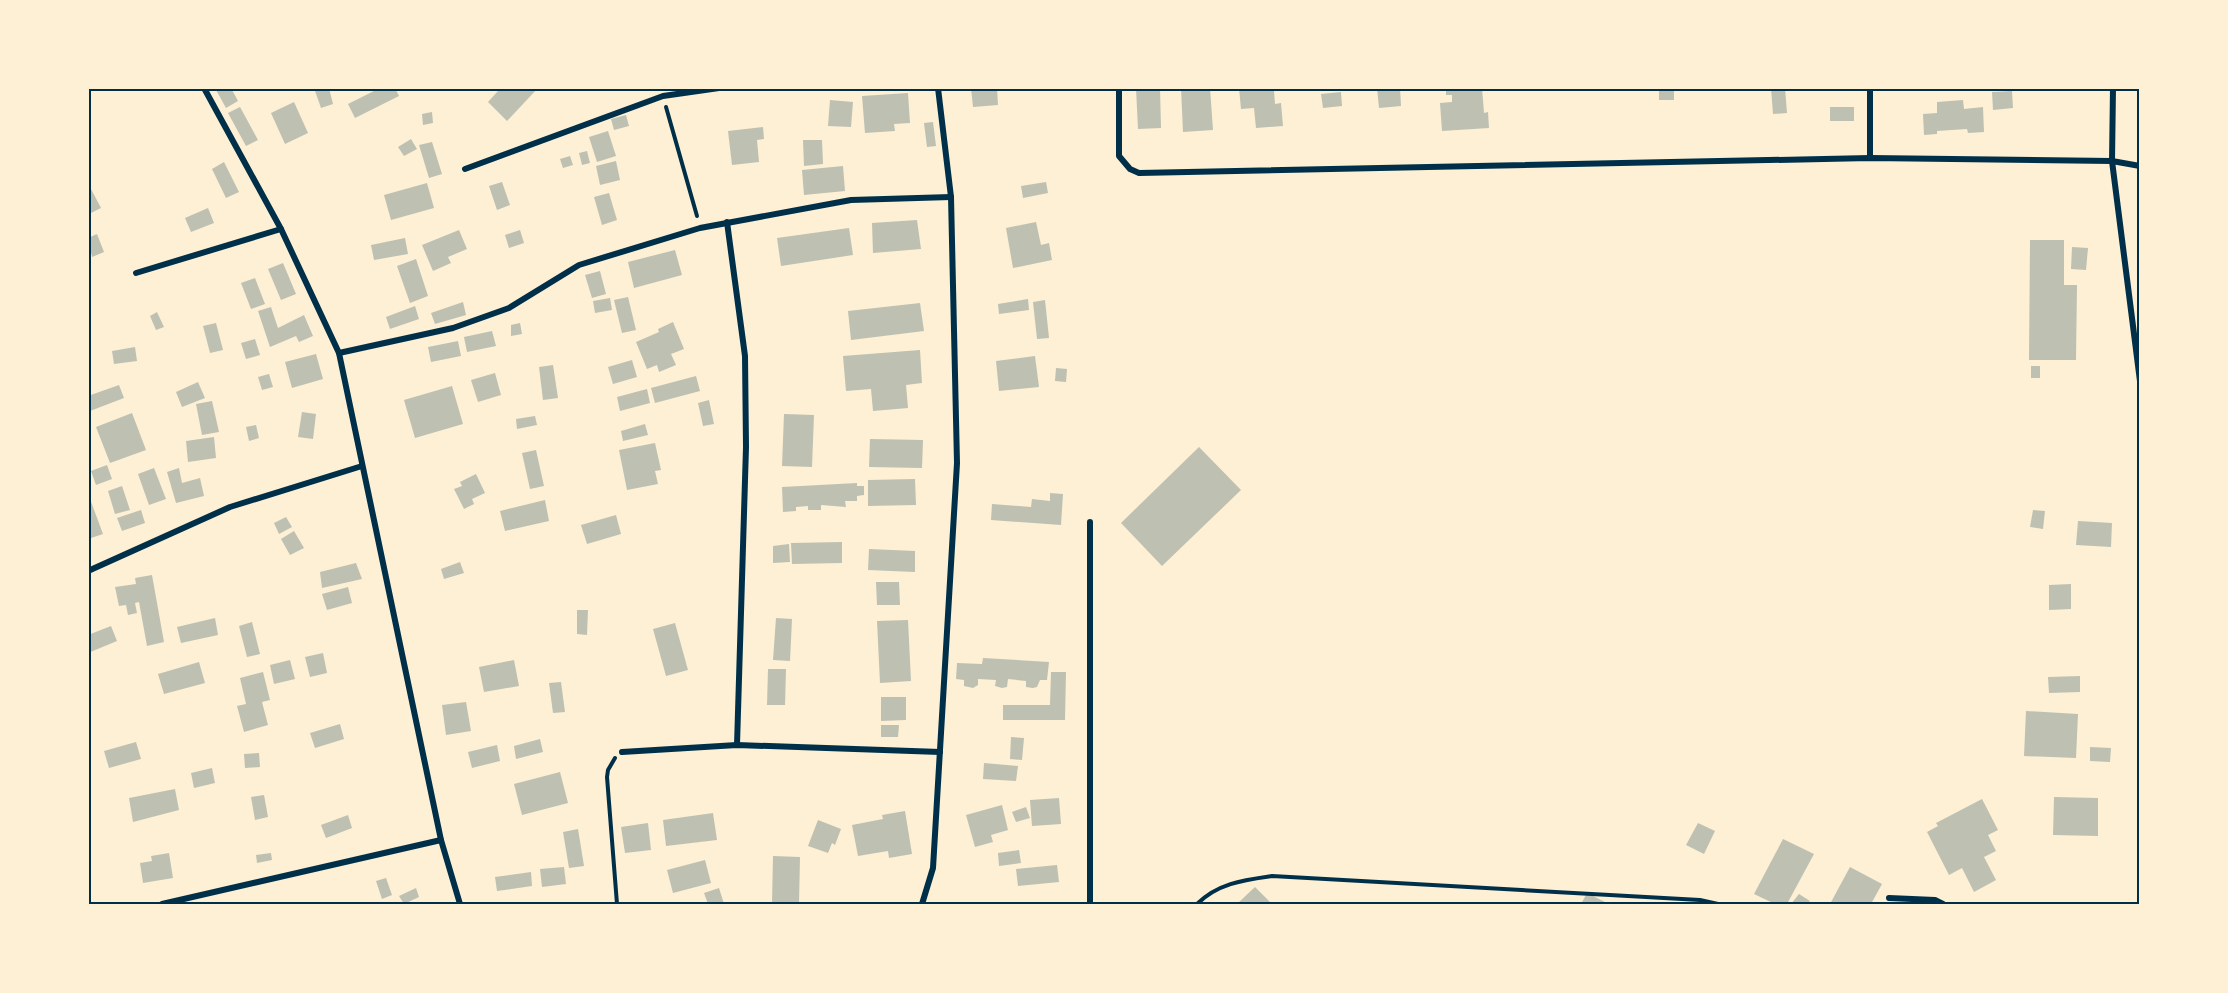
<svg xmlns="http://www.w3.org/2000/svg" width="2228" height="993" viewBox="0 0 2228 993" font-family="Arial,sans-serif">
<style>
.building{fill:#bec0b2}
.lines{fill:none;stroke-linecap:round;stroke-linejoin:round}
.path{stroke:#003049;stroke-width:4}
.minor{stroke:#003049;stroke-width:6}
.neatline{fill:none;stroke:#003049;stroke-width:2}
</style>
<rect width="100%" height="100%" fill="#fdf0d5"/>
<g class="building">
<polygon points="215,88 231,88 238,101 226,108"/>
<polygon points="314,88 329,88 333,104 321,108"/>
<polygon points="380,88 395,88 399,96 355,118 348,104"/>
<polygon points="495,88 538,88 507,121 488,102 498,91"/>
<polygon points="971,88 997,88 998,105 973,107"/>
<polygon points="1136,88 1160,88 1161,128 1138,129"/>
<polygon points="1181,88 1210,88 1213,130 1183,132"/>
<polygon points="1239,88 1288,88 1274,91 1275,104 1281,103 1283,126 1256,128 1254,108 1241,109"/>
<polygon points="1377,88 1400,88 1401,106 1379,108"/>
<polygon points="1446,88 1482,88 1484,113 1488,112 1489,128 1442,131 1440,103 1452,102 1452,95 1446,95"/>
<rect x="1659" y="88" width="15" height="12"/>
<polygon points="1771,88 1785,88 1787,113 1773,114"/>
<polygon points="2012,91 2013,108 1993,110 1992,92"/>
<polygon points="1341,92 1342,106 1323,108 1321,94"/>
<polygon points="908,93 910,123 894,124 895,131 865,133 862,96"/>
<polygon points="830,100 853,102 851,127 828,126"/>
<polygon points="1963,100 1964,109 1983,107 1984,132 1968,133 1967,129 1937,131 1937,134 1924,135 1923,114 1937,113 1937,102"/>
<polygon points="294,102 308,133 285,144 271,113"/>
<polygon points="240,107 258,140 246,146 228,113"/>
<rect x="1830" y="107" width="24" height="14"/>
<polygon points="432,112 433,123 423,125 422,114"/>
<polygon points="626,115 629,126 614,130 611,119"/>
<polygon points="933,122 936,146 927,147 924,123"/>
<polygon points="763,127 764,139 757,140 759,162 732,165 728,131"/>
<polygon points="608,131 616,156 597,162 589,137"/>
<polygon points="411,139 417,149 404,156 398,147"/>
<polygon points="803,140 822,140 823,164 804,166"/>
<polygon points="432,142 442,174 429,178 419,145"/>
<polygon points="587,151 590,163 582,165 579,153"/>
<polygon points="570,156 573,165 563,168 560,159"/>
<polygon points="616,161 620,180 600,185 596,166"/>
<polygon points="224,162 239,192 226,198 212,169"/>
<polygon points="843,166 845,191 804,195 802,170"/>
<polygon points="502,182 510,205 497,210 489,186"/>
<polygon points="1046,182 1048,193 1023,198 1021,186"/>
<polygon points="427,183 434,208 391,220 384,195"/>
<polygon points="91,189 101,208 89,214 88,191"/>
<polygon points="609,193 617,220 602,225 594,197"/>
<polygon points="208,208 214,223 191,232 185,218"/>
<polygon points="917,220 921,249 873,253 872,223"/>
<polygon points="1036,222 1041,245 1049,243 1052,260 1013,268 1006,228"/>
<polygon points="849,228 853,255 781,266 777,238"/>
<polygon points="459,230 467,249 448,257 451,263 433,271 422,245"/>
<polygon points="520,230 524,243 509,248 505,235"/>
<polygon points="97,234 104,252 92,257 88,238"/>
<polygon points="405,238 408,254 374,260 371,245"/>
<polygon points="2030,240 2064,240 2064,285 2077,285 2076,360 2029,360"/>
<polygon points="2072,247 2088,248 2086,270 2071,269"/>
<polygon points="675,250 682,275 634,288 628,262"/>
<polygon points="416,259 428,296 410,303 397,266"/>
<polygon points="283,263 296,294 281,300 268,269"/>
<polygon points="600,271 606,294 592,298 585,275"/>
<polygon points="255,278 265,304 251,309 241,283"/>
<polygon points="628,297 636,330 622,333 614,300"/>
<polygon points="610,298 612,310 595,313 593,301"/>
<polygon points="1028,299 1029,310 999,314 998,304"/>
<polygon points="1045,300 1049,338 1037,339 1033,302"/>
<polygon points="463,302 466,315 435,324 431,313"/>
<polygon points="920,303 924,331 851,340 848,311"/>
<polygon points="415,306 419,319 390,329 386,317"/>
<polygon points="271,307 278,328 304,315 313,336 299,342 296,336 270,347 258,311"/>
<polygon points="157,312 164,327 156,330 150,316"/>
<polygon points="673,322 684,349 671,354 676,365 659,372 657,365 647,369 636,342 659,332 658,329"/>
<polygon points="216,323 223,350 210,353 203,326"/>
<polygon points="520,323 522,334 511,336 511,325"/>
<polygon points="492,331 496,346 467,352 464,337"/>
<polygon points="255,339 260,355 246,359 241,343"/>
<polygon points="458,341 461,356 431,362 428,347"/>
<polygon points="135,347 137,361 114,364 112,351"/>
<polygon points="920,350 922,383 906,385 908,408 873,411 871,389 846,391 843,356"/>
<polygon points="316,354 323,379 292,388 285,362"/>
<polygon points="1035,356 1039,387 999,391 996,361"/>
<polygon points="632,360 637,377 613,384 608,367"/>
<polygon points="553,365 558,398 543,400 539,367"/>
<rect x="2031" y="366" width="9" height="12"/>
<polygon points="1056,368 1067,369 1066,382 1055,381"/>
<polygon points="495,373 501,395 478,402 471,380"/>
<polygon points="269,374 273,387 262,390 258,377"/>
<polygon points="696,376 700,391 655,403 651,388"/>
<polygon points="198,382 205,398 182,407 176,392"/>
<polygon points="119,385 124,398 90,411 88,396"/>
<polygon points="452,386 463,424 415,438 404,400"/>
<polygon points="647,389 650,403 620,411 617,397"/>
<polygon points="709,400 714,424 703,426 698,403"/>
<polygon points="212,401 219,432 202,435 196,404"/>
<polygon points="302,412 316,414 313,439 298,437"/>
<polygon points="132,413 146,450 110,463 96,427"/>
<polygon points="784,414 814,415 812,467 782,466"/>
<polygon points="535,416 537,425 517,429 516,419"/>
<polygon points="645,424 648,435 623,441 621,431"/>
<polygon points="256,425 259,438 249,441 246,427"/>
<polygon points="214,437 216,458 188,462 186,441"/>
<polygon points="870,439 923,440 922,468 869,467"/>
<polygon points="655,443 661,470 655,471 658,484 627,490 619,450"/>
<polygon points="1199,447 1241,490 1162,566 1121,523"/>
<polygon points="536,450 544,486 530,489 522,453"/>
<polygon points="107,465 112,479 96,485 91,471"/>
<polygon points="154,468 166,499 149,505 138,474"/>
<polygon points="179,468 182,483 200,478 204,496 176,503 167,472"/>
<polygon points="476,474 485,493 472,499 474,504 464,509 454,489 462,486 460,482"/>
<polygon points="915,479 916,505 868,506 868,480"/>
<polygon points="857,483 857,486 864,486 864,495 857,496 857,501 845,501 846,507 821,505 821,510 808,510 808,506 796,507 796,511 783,512 782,487"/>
<polygon points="122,486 130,510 115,514 108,491"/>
<polygon points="1050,493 1063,494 1061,525 991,520 992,504 1031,507 1032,499 1050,501"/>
<polygon points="90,499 103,534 88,539 88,500"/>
<polygon points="545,500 549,521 505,531 500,511"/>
<polygon points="141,510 145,523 122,531 117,518"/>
<polygon points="2033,510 2045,511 2043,529 2030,527"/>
<polygon points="616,515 621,534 587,544 581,525"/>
<polygon points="286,517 292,527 279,534 274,523"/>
<polygon points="2078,521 2112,523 2111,547 2076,545"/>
<polygon points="294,531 304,548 290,555 281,539"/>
<polygon points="842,542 842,563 792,564 791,543"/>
<polygon points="789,544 790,562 773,563 773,546"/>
<polygon points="869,549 915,551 915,572 868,570"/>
<polygon points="460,562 464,573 444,579 441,569"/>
<polygon points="356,563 362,579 322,588 320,572"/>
<polygon points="152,575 164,642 147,646 139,602 135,603 137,613 128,615 126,605 119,606 115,587 136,584 135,578"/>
<polygon points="876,582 899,582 900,605 877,605"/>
<polygon points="2071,584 2071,609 2049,610 2049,585"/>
<polygon points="348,587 352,603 327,610 322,594"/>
<polygon points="577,610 588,610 587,635 577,634"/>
<polygon points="215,618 218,635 181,643 177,627"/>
<polygon points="776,618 792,619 790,661 773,660"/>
<polygon points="908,620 911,681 880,683 877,621"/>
<polygon points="252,622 260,654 247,657 239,626"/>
<polygon points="675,623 688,670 666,676 653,629"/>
<polygon points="111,626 117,641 88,653 88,635"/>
<polygon points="323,653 327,673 310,677 305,657"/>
<polygon points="983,658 1049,662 1047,680 1040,680 1037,687 1033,688 1026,687 1026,681 1008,679 1007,687 1002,688 995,686 996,680 978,679 978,685 973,688 964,686 964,680 956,679 957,663 982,664"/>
<polygon points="290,660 295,679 274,684 270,665"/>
<polygon points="514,660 519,686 484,692 479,667"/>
<polygon points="199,662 205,683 164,694 158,674"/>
<polygon points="768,669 786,669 785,705 767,705"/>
<polygon points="263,672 270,700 262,702 268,725 244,732 237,706 246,704 240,678"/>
<polygon points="1051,672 1066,672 1065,720 1003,720 1003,705 1050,705"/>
<polygon points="2080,676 2080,692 2049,693 2048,677"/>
<polygon points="561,682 565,712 553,713 549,683"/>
<polygon points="881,697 906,697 906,720 881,721"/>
<polygon points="466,702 471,731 446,735 442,705"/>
<polygon points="2026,711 2078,714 2076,758 2024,756"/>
<polygon points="340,724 344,739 315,748 310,733"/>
<polygon points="881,725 899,725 898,737 881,737"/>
<polygon points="1011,737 1024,738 1022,760 1010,759"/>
<polygon points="540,739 543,752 516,759 514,746"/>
<polygon points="136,742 141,759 109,768 104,751"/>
<polygon points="497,745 500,761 472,768 468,752"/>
<polygon points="2090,747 2111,748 2110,762 2090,761"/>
<polygon points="259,753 260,767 245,768 244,754"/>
<polygon points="984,763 1018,766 1016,781 983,779"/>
<polygon points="212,768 215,783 194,788 191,773"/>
<polygon points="560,772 568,803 522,815 514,784"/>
<polygon points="175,789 179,810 133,822 129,798"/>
<polygon points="264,795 268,817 255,820 251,797"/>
<polygon points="2054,797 2098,798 2098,836 2053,835"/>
<polygon points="1059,798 1061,824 1032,826 1030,800"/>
<polygon points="1982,799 1998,830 1988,835 1996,851 1984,857 1996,880 1974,892 1962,868 1949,875 1927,832 1938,826 1936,823"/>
<polygon points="1002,805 1008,830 991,835 993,842 975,847 966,815"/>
<polygon points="1026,807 1030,818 1016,822 1012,812"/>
<polygon points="905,811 912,854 889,858 888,851 858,856 852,825 883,819 882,815"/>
<polygon points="713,813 717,840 666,846 663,820"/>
<polygon points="348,815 352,828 326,838 321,825"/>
<polygon points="818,820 841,829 835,845 832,843 828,853 808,846"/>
<polygon points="648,823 651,850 625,853 621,827"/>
<polygon points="1698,823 1715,831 1704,854 1686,845"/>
<polygon points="578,829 584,866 569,868 563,832"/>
<polygon points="1783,839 1814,854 1787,904 1775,904 1754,894"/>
<polygon points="1019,850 1021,863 999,866 998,853"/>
<polygon points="169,853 173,878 143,883 140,863 152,861 151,856"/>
<polygon points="271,853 272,860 257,863 256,855"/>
<polygon points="773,856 800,857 799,904 772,904"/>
<polygon points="705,860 711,883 673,893 667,870"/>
<polygon points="1057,865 1059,882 1018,886 1016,869"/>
<polygon points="564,867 566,884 542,887 540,869"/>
<polygon points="1850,867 1882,884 1871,904 1830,904"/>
<polygon points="531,872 532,886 497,891 495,877"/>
<polygon points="386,878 392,895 382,899 376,881"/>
<polygon points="1255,887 1272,904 1237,904"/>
<polygon points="416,888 419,897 404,904 399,896"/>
<polygon points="719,888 724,904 708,904 704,893"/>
<polygon points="1587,893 1609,904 1581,904"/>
<polygon points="1799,894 1810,901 1807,904 1791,904"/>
</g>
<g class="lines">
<g class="path">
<polyline points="666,107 697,216"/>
<polyline points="615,758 608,770 607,777 617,904"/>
<path d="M 1197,904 C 1218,883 1244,880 1272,876 L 1700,900 L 1718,904"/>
</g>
<g class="minor">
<polyline points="204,88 281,229 339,353 441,840 460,904"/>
<polyline points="1119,88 1119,156 1130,169 1139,173 1870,158 2112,161 2140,166"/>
<polyline points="2113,88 2112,161 2140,381"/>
<polyline points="1870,158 1870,88"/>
<polyline points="465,169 663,96 719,88"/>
<polyline points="727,222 745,356 746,447 737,745"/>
<polyline points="136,273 281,229"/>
<polyline points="339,353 453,328 509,308 579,265 700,228 851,200 951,197"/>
<polyline points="1090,522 1090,904"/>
<polyline points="88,571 230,507 362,466"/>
<polyline points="622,752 737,745 940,752"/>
<polyline points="1889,898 1935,900 1943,904"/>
<polyline points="162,904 441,840"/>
<polyline points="922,904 933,868 957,463 951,197 938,88"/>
</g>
</g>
<rect width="2228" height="993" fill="none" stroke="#fdf0d5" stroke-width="180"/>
<rect x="90" y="90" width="2048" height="813" class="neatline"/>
</svg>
